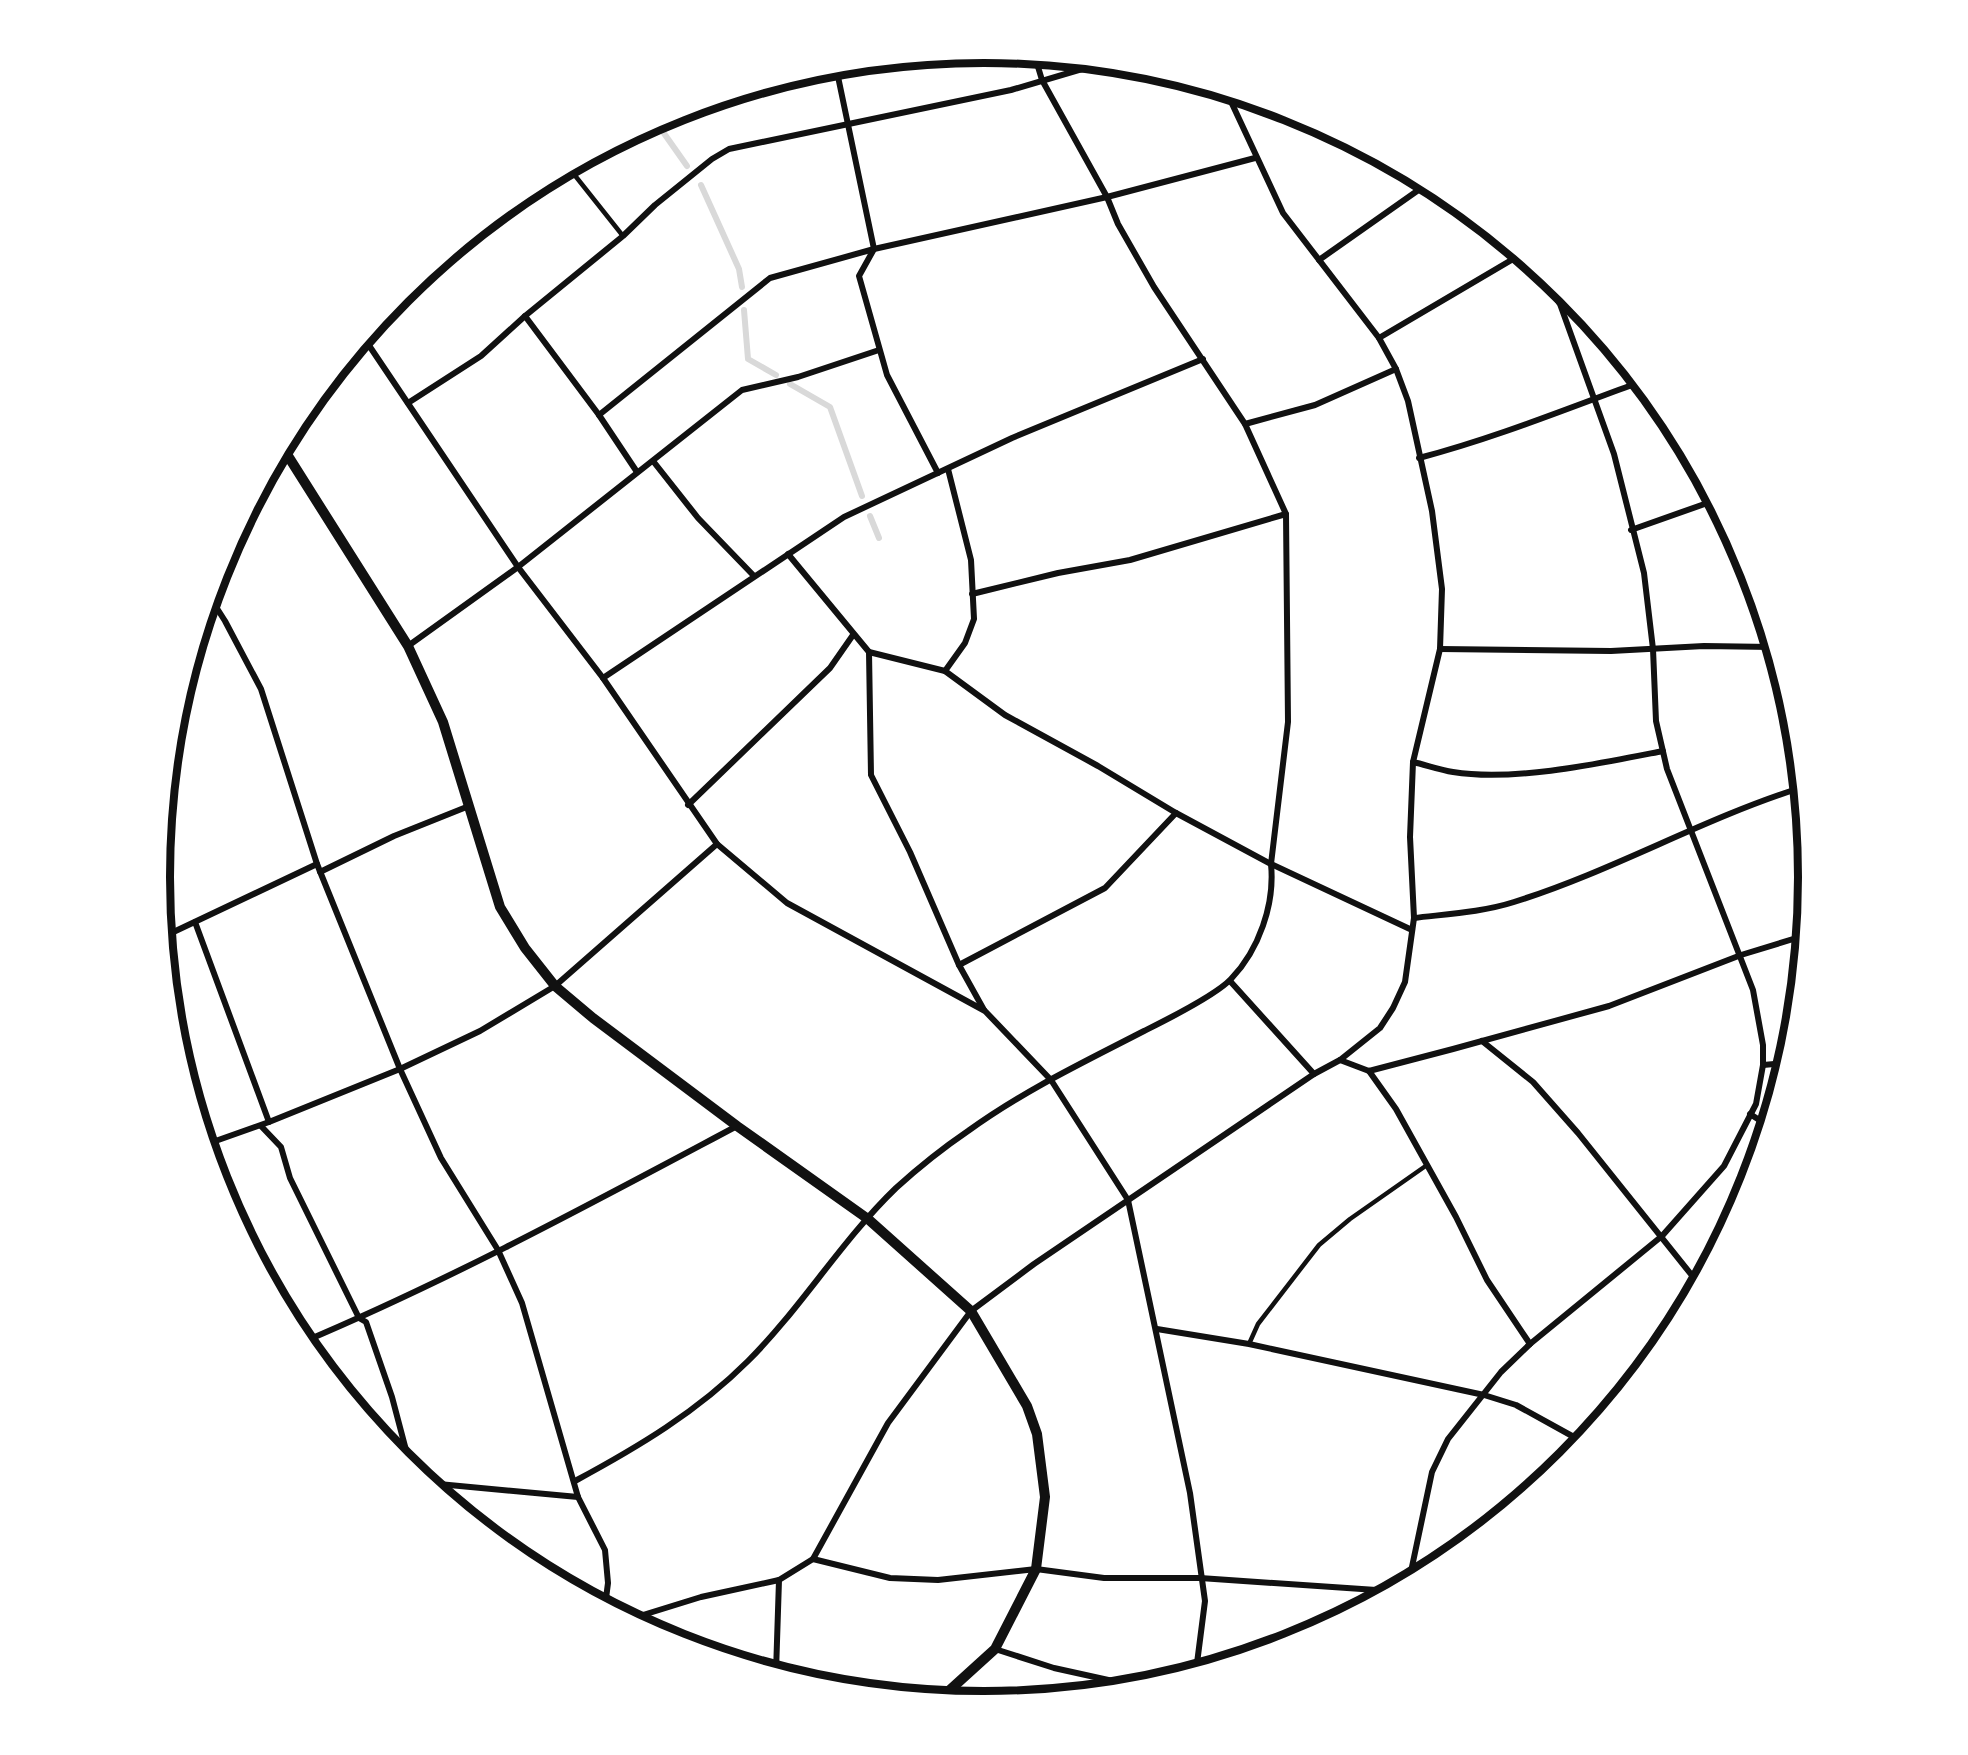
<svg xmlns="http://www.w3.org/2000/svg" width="1968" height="1755" viewBox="0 0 1968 1755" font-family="'Fira Sans Condensed',sans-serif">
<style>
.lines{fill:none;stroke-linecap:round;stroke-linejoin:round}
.stream{stroke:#d9d9d9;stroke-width:6}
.service{stroke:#111;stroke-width:4.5}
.minor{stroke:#111;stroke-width:6}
.tertiary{stroke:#111;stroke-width:10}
.rim{fill:none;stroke:#111;stroke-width:8}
</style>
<rect width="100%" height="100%" fill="#fff"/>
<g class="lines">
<g class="stream">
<polyline points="656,122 687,166"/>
<polyline points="701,185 739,269 742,287"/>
<polyline points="744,310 748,359 776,375"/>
<polyline points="790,384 830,407 862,496"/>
<polyline points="870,516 879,538"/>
</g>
<g class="service">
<polyline points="569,168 623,236"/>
<polyline points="1249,1344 1258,1324 1319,1245 1350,1219 1427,1165"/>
</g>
<g class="minor">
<polyline points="836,67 874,249 859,276 887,375 938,473"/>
<polyline points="1319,260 1427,184"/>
<polyline points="525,316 599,415 637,472"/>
<polyline points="364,338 518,567 603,678 717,844 787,903 985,1011 1051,1080 1128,1200 1190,1493 1205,1601 1196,1671"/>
<polyline points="1379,338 1520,255"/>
<polyline points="408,403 481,356 525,316 623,236 655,205 712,159 729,149 1011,90 1099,64"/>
<polyline points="599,415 770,278 874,249 1107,197 1255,158"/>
<polyline points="1245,424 1315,405 1396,369"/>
<path d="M 1419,458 C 1495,438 1566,409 1640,382"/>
<polyline points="653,461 698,518 754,576"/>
<polyline points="1631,530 1713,501"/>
<polyline points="788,554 869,652 871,775 910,852 959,965 984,1010"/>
<polyline points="972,594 1058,573 1130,560 1286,514"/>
<polyline points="211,599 225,621 261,689 317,864 400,1069 441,1158 498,1250 522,1303 578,1497 605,1550 608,1583 605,1606"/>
<polyline points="408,646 518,567 742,390 798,377 879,350"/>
<polyline points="1440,649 1611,651 1704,646 1772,647"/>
<polyline points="869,652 945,671 1005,715 1098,766 1176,813 1271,864 1412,930"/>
<polyline points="945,671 965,643 974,619 971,560 948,469"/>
<polyline points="603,678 844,517 1012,438 1203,359"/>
<path d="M 1413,762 C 1426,765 1440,770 1453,772 C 1514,782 1602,763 1663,751"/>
<polyline points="688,805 830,668 853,635"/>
<polyline points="320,872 394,836 469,806"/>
<path d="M 1414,918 C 1447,914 1483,912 1514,902 C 1613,871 1702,819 1800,788"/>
<polyline points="195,922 269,1122"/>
<polyline points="165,936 317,864"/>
<polyline points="959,965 1105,888 1176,813"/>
<polyline points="1230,981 1314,1074"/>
<polyline points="1482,1041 1533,1082 1578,1133 1698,1283"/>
<polyline points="1340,1060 1369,1071 1453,1049 1609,1006 1741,955 1803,936"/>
<polyline points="1763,1065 1786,1063"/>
<polyline points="1369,1071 1396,1109 1456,1217 1487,1280 1530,1344"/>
<polyline points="1750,1114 1767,1125"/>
<polyline points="261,1126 281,1147 290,1178 359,1318 366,1322 392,1397 411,1469"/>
<polyline points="207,1144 269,1122 400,1069 480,1031 555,986 717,844"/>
<polyline points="1157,1329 1249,1344 1484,1395 1516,1405 1583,1442"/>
<path d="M 303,1342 C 452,1279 594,1202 737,1126"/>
<path d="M 575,1481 C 638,1447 697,1412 748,1361 C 802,1307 841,1241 896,1188 C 918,1168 943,1148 968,1131 C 1023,1091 1084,1062 1144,1031 C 1166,1020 1215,996 1231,979 C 1259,950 1275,904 1271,864 L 1288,722 L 1286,514 L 1245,424 L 1154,287 L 1118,224 L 1107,197 L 1042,80 L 1035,57"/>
<polyline points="428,1483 578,1497"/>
<polyline points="813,1559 890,1578 938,1580 1036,1569 1104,1578 1200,1578 1391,1591"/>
<polyline points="1409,1581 1432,1472 1448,1439 1501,1372 1530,1344 1662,1236 1724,1166 1756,1104 1763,1065 1763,1045 1753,990 1667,769 1656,721 1653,649 1644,573 1614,454 1560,304 1538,270"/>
<polyline points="630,1619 701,1597 779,1580 813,1559 888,1423 971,1311 1034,1264 1314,1074 1340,1060 1380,1028 1393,1008 1405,982 1414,918 1410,837 1413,762 1440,649 1442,589 1432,511 1408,401 1396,369 1379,338 1283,213 1227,93"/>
<polyline points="995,1649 1054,1668 1140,1687"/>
<polyline points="776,1672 779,1580"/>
<polyline points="949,1690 964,1701"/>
</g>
<polyline class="tertiary" points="283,448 408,646 443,722 500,907 525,948 555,986 593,1018 737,1126 868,1219 971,1311 1027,1406 1037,1434 1045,1497 1036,1569 995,1649 941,1698"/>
</g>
<path d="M0 0H1968V1755H0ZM170 877a814 814 0 1 1 1628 0a814 814 0 1 1-1628 0Z" fill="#fff" fill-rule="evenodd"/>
<path class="rim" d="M170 877a814 814 0 1 1 1628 0a814 814 0 1 1-1628 0Z"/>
</svg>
